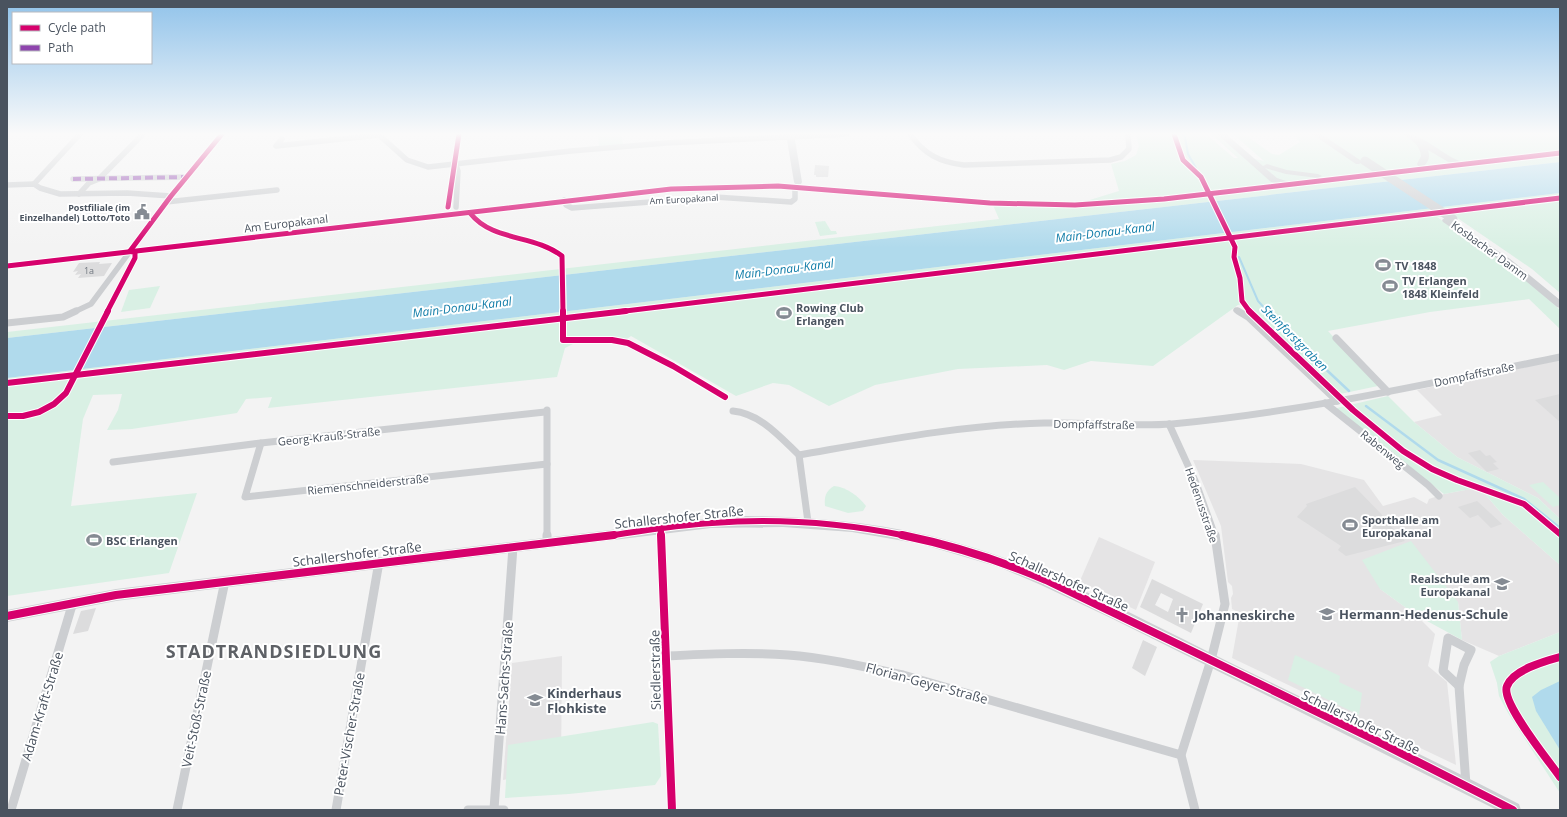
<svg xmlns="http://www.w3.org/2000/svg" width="1567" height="817" viewBox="0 0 1567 817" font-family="'Open Sans',sans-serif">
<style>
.education{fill:#e5e4e5}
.green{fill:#d9f0e4}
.water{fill:#b0daec}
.pier{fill:#f3f3f3}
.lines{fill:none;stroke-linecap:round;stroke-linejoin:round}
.stream-far1{stroke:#b0daec;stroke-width:2}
.stream{stroke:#b0daec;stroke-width:2.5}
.building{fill:#dcdcdd;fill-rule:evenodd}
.street-far2{stroke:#ccced1;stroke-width:5.5}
.street-far1{stroke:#ccced1;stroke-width:7}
.street{stroke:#ccced1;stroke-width:9}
.secondary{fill:#ced0d3;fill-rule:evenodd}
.secondary-bridge{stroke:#ced0d3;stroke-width:9}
.quiet{stroke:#8e44ad;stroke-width:4;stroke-dasharray:8 4;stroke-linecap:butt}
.cycleway-far2-casing{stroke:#fff;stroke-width:7}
.cycleway-far1-casing{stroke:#fff;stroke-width:8}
.cycleway-casing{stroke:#fff;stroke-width:10}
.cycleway-far2{stroke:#d6006c;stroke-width:5}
.cycleway-far1{stroke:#d6006c;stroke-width:6}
.cycleway{stroke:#d6006c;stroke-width:8}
.labels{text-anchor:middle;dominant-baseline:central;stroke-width:4;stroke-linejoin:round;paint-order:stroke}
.far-street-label{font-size:9px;fill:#4a535f;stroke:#fff}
.far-poi-label{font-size:9px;font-weight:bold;fill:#4a535f;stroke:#fff;text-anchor:end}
.number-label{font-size:9px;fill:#6f767f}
.street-label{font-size:11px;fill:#4a535f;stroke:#fff}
.poi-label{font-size:11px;font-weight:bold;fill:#4a535f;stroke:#fff;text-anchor:start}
.water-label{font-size:12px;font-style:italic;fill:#137ea9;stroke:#fff}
.near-street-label{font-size:13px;fill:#4a535f;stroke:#fff}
.near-poi-label{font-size:13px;font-weight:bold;fill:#4a535f;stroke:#fff;text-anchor:start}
.near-district-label{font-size:18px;font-weight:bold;letter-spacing:1px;fill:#5e6166;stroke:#fff}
</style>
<rect width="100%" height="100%" fill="#f3f3f3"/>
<g class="education">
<polygon points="1560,360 1560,519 1538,498 1457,457 1414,422 1442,415 1417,390"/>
<polygon points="1193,460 1301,464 1364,480 1383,506 1414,497 1427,504 1429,499 1444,494 1471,489 1484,493 1503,515 1560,565 1560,632 1499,656 1462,640 1458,602 1380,589 1416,615 1435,634 1428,666 1447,682 1456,765 1232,658 1240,613 1232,609 1231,598 1233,594 1232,586 1228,582 1221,526"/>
<polygon points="1099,537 1155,562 1136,610 1079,583"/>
<polygon points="562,656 561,769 503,780 512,663"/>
</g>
<g class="green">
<polygon points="598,134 621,134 623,144 599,146"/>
<polygon points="1136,134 1171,134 1183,150 1178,134 1206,134 1234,158 1238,158 1211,134 1219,134 1245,157 1264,161 1233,134 1244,134 1272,154 1279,155 1300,142 1294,134 1560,134 1560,162 7,338 7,332 999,219 993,205 1067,207 1119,191 1111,164 1125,161 1136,155 1139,146"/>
<polygon points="1560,193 1560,293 1532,269 1456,217 1437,217 1514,270 1557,307 1560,310 1560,329 1529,299 1430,312 1328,331 1378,386 1340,394 1245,303 1238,305 1153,366 1091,361 1064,370 1047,365 958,369 875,385 829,406 789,385 773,383 736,396 631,336 620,344 575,343 565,348 557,377 268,408 272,397 246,399 237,413 132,429 107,430 118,410 122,394 93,395 83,419 71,506 197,493 169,573 7,596 7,378"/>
<polygon points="825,221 831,231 836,231 837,234 820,236 815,222"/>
<polygon points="160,286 150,308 121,312 129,290"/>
<polygon points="1388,396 1414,422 1457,457 1538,498 1560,519 1560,565 1503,515 1484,493 1471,489 1444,494 1333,409"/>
<polygon points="1543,482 1560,498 1560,505 1553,507 1529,485"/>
<path d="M 834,486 C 847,487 858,496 866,506 L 863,511 L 848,513 L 825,506 C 824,496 826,491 834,486 Z"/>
<polygon points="1411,541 1458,602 1462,640 1416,615 1380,589 1362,560"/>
<polygon points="1560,632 1560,793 1508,713 1499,696 1497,683 1490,662 1499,656"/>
<polygon points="1295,655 1340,676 1339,682 1362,693 1359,715 1288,680"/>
<polygon points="653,722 658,724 661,776 655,785 569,794 505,798 508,745"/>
</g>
<g class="water">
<polygon points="1560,162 1560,193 7,378 7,338"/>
<polygon points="1560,681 1560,750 1536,711 1532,697 1541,690"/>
</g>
<g class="pier">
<polygon points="566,272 567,314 560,315 559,273"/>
<polygon points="104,325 80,372 72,373 97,326"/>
</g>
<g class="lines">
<g class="stream-far1">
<polyline points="1182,134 1185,137 1188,154 1196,168"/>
<polyline points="1239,257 1258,301 1268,312"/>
</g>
<g class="stream">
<polyline points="1267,311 1283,329 1349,391"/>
<polyline points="1366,406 1438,460 1524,499 1560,528"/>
</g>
</g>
<g class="building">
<polygon points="815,165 829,166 828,177 816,177 816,175 814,175"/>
<polygon points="100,262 99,264 112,263 104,276 78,278 81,274 75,275 78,271 73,272 79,263"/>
<polygon points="1560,394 1560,422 1535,400"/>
<polygon points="1480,450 1486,456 1490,455 1497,462 1493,463 1499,469 1487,472 1468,453"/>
<polygon points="1355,487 1385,518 1384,519 1405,541 1346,556 1338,550 1341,546 1297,517 1307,506 1306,504"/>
<polygon points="1477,501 1502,524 1491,528 1478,515 1470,518 1458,507"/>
<path d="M 1152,579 L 1203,604 L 1191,633 L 1140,607 ZM 1161,593 L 1173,599 L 1168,612 L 1155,605 Z"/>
<polygon points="96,608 88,631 73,634 81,611"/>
<polygon points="1143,640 1157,647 1145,676 1132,668"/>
</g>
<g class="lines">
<g class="street-far2">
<polyline points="378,134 407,160 428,167 571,151 666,143 847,134"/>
<path d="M 910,134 C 924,154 939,162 964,165 L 1110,160 L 1121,157 L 1129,149 L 1128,134"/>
<polyline points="282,139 276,146 379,135"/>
<polyline points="456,165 458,171 456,207"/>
<polyline points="73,179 187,177"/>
<polyline points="34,184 80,134"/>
<polyline points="7,185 34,184 40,188 60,194 127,193 171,196"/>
<polyline points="79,194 89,183 99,179 143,134"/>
<polyline points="564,200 566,205 572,208 715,197 791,202 795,199 795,187"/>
<polyline points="166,202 277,190"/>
<polyline points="448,207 459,134"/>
<polyline points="1236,310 1240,312"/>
<polyline points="74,312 91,304 171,196 222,134"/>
</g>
<g class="street-far1">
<polyline points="1238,311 1248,317 1337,401"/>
<polyline points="7,323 63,317 76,311"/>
<polyline points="1336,338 1388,392"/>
<polyline points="1325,403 1428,485 1439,496"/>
<polyline points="547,410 547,536"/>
<path d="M 733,411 C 761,414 780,437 799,455 L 808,522"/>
<polyline points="1169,424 1196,483 1215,536"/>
<polyline points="261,443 245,497 547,464"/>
<path d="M 799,455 C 880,441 961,425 1044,423 C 1086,422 1130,427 1172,424 C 1303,412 1431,383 1560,357"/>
<polyline points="113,462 261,443 545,412"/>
<polyline points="661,529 661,536"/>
</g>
<g class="street">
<polyline points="547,535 547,543"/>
<polyline points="661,535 672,810"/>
<polygon points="1448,638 1471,650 1464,665 1459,686 1443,671"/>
<path d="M 666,656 C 707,654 748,652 788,655 C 827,658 865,667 903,675 L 1181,755"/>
<polyline points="1459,686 1466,785"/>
<polyline points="494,809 513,547"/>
<polyline points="11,810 73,602"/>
<polyline points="177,810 225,581"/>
<polyline points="336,810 379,562"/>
<polyline points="468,810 504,810"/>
<polyline points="1195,810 1181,755 1211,660 1225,604 1215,535"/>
</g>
<g class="secondary">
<polygon points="786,134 794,134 802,182 801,184 795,184 794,182"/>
<path d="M 1217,134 L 1226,134 L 1263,166 L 1267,164 L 1287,170 L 1318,174 L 1322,176 L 1318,178 L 1286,174 L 1265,168 L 1277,178 L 1289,182 L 1450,163 L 1428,150 C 1430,157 1429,161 1424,166 L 1418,166 L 1417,164 L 1421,156 C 1420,144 1412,142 1404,134 C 1425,134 1442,156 1463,162 L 1560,151 L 1560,155 L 1164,202 L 1075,208 L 990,206 L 778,189 L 671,192 L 564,203 L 7,269 L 7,263 L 671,186 L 778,183 L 990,200 L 1075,202 L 1164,196 L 1277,183 L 1271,182 Z"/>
<polygon points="1312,134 1321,134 1363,162 1359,164 1356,164"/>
<polygon points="1446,217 1510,259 1560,300 1560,308 1557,307 1504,263 1443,222 1442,220"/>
<path d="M 747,516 C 817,517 886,523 954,542 C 1053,569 1145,621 1237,666 C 1331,712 1426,756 1519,804 L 1521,810 L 1497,810 L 1113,619 L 1041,585 L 999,567 L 921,544 L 852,532 L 783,527 L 711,528 L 116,601 L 7,622 L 7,610 L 116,589 L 711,518 Z"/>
</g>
<polyline class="secondary-bridge" points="1365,161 1453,219"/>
<polyline class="quiet" points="73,179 187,177"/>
<defs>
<g id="cycleway-far2">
<polyline points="1174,134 1183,160 1201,177 1235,247 1234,257 1240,278 1242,301 1250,312"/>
<polyline points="448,207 459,134"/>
<path d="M 470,213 C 493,242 534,234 562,256 L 563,312"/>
<polyline points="130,251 171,196 222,134"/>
<polyline points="7,266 671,189 778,186 990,203 1075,205 1164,199 1560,153"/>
<polyline points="107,312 135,258 135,253 130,251"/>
<polyline points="617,312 1560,198"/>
</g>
<g id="cycleway-far1">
<polyline points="563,311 563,340 612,340 628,343 673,366 725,397"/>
<polyline points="1249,311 1353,410 1403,451 1432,469 1457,480 1524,504 1560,534"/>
<polyline points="7,383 626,311"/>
<polyline points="7,416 23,416 39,412 54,404 66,393 108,311"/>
<polyline points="661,529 661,536"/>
<path d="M 606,536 C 641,531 677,525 712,523 C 777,518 843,523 907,536"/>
</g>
<g id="cycleway">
<polyline points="661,535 672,810"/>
<path d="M 902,535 C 951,545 999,560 1046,580 L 1375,740 L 1513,810"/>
<polyline points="7,616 116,595 614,535"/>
<path d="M 1560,657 C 1545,661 1513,670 1507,686 C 1500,702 1549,761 1560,777"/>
</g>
</defs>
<use href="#cycleway-far2" class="cycleway-far2-casing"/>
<use href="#cycleway-far1" class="cycleway-far1-casing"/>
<use href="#cycleway" class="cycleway-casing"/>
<use href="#cycleway-far2" class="cycleway-far2"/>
<use href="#cycleway-far1" class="cycleway-far1"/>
<use href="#cycleway" class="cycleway"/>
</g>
<linearGradient id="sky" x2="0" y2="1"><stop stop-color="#91c3ea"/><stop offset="0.54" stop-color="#fafafa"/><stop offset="1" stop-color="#fafafa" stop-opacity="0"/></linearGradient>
<rect width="1567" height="248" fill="url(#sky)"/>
<defs>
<symbol id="civic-bare" viewBox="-9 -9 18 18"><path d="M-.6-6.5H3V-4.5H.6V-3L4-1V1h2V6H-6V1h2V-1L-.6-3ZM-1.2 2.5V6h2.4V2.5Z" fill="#858b93" stroke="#fff" stroke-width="2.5" paint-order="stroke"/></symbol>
<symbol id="stadium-bare" viewBox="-9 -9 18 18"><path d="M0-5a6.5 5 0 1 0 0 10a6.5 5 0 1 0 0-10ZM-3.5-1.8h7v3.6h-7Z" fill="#858b93" stroke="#fff" stroke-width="2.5" paint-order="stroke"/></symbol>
<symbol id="school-bare" viewBox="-9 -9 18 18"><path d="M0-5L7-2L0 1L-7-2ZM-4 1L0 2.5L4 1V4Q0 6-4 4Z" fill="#858b93" stroke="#fff" stroke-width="2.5" paint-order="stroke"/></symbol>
<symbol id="church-bare" viewBox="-9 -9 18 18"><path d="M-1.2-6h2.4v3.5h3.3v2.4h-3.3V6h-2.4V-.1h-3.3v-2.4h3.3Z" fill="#858b93" stroke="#fff" stroke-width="2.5" paint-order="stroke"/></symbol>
</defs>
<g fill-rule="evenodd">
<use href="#civic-bare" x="131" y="201" width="22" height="22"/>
<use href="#stadium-bare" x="1372" y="254" width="22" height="22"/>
<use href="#stadium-bare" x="1379" y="275" width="22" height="22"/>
<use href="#stadium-bare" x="773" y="302" width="22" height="22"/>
<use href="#stadium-bare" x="1339" y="514" width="22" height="22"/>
<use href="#stadium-bare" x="83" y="529" width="22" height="22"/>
<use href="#school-bare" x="1491" y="573" width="22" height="22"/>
<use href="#school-bare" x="1316" y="603" width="22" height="22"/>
<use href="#church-bare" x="1171" y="604" width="22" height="22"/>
<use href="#school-bare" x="524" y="689" width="22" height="22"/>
</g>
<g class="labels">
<g class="far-street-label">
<text transform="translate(684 199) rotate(-3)">Am Europakanal</text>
</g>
<g class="far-poi-label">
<text x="130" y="207">Postfiliale (im<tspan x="130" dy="10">Einzelhandel) Lotto/Toto</tspan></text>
</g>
<g class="number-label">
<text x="89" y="270">1a</text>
</g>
<g class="street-label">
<text transform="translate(286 223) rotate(-7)">Am Europakanal</text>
<text transform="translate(1490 250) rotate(36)">Kosbacher Damm</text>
<text transform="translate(1474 374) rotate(-12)">Dompfaffstraße</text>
<text transform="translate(1094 424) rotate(1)">Dompfaffstraße</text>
<text transform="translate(329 436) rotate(-6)">Georg-Krauß-Straße</text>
<text transform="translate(1383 449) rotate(39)">Rabenweg</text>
<text transform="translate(368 484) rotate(-6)">Riemenschneiderstraße</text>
<text transform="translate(1202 505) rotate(71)">Hedenusstraße</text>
</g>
<g class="poi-label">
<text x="1395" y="265">TV 1848</text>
<text x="1402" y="280">TV Erlangen<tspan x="1402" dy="13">1848 Kleinfeld</tspan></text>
<text x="796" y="307">Rowing Club<tspan x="796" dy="13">Erlangen</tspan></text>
<text x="1362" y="519">Sporthalle am<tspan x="1362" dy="13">Europakanal</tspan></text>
<text x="106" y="540">BSC Erlangen</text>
<text x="1490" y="578" text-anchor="end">Realschule am<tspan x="1490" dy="13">Europakanal</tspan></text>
</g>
<g class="water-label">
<text transform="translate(1105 232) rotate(-7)">Main-Donau-Kanal</text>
<text transform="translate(784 269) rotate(-7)">Main-Donau-Kanal</text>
<text transform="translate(462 307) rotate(-7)">Main-Donau-Kanal</text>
<text transform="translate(1295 338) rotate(45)">Steinforstgraben</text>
</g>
<g class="near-street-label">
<text transform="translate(679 517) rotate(-6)">Schallershofer Straße</text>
<text transform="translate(357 554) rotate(-7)">Schallershofer Straße</text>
<text transform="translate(1069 581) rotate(24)">Schallershofer Straße</text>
<text transform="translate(655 670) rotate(-91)">Siedlerstraße</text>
<text transform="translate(504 678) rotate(-86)">Hans-Sachs-Straße</text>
<text transform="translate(927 683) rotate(15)">Florian-Geyer-Straße</text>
<text transform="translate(42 706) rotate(-73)">Adam-Kraft-Straße</text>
<text transform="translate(196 719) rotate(-78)">Veit-Stoß-Straße</text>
<text transform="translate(1361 722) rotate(26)">Schallershofer Straße</text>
<text transform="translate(349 734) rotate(-80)">Peter-Vischer-Straße</text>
</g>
<g class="near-poi-label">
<text x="1339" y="614">Hermann-Hedenus-Schule</text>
<text x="1194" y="615">Johanneskirche</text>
<text x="547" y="693">Kinderhaus<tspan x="547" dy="15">Flohkiste</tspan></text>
</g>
<g class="near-district-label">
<text x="274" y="651">STADTRANDSIEDLUNG</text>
</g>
</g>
<rect width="1567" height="817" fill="none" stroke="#4a535f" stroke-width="16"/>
<rect x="12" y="12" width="140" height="52" fill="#ffffff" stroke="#b7babf"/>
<rect x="20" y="25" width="20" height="6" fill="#d6006c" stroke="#b7babf"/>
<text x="48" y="32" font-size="12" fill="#4a535f">Cycle path</text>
<rect x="20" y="45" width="20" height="6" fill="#8e44ad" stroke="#b7babf"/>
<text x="48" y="52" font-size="12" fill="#4a535f">Path</text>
</svg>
